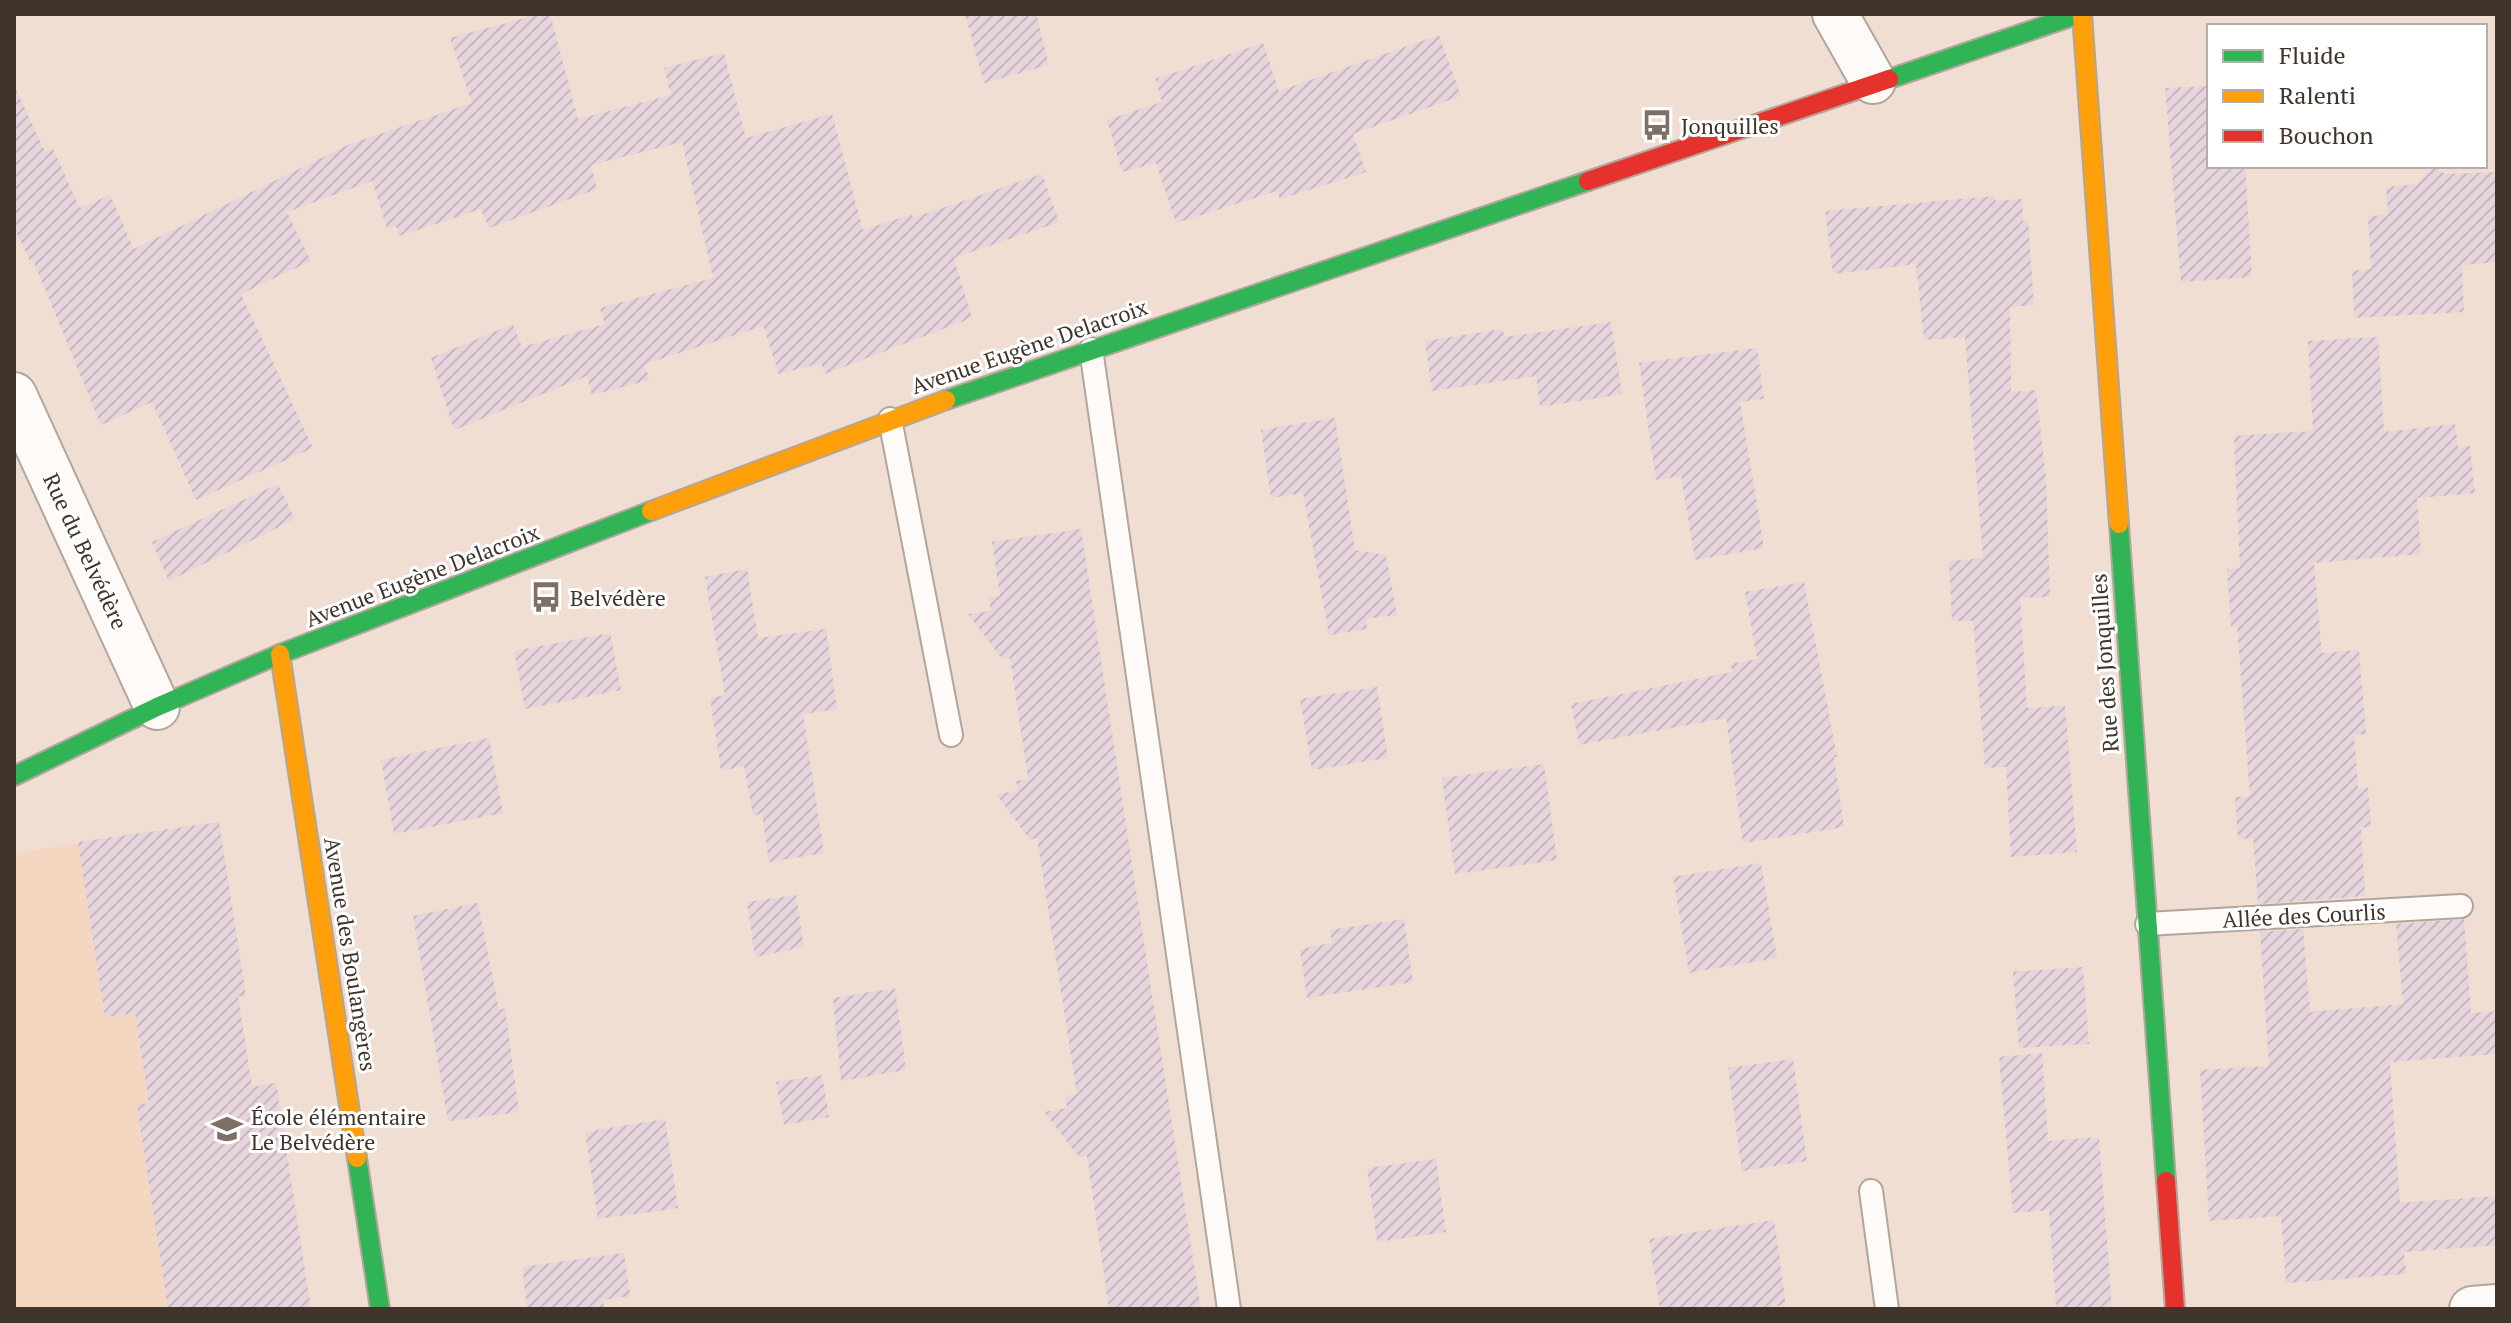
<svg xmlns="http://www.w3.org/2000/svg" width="2511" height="1323" viewBox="0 0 2511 1323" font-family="'PT Serif',serif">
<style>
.built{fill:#f4d7c1}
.building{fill:url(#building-hatch)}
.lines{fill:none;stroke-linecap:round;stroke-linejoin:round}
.lane-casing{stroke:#b2a69c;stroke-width:26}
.street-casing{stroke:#b2a69c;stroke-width:48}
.fast-casing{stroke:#b2a69c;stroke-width:22}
.slow-casing{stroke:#b2a69c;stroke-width:22}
.jam-casing{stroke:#b2a69c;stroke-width:22}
.lane{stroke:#fdfaf8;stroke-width:22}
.street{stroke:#fdfaf8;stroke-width:44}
.fast{stroke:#30b455;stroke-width:18}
.slow{stroke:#ff9f0a;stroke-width:18}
.jam{stroke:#e5322d;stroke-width:18}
.labels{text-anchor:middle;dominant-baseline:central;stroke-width:6;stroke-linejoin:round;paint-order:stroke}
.poi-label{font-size:22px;fill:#41352b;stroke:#fff;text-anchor:start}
.street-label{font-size:22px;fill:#41352b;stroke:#fff}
</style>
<defs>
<pattern id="building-hatch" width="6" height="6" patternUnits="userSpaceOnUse" patternTransform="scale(2)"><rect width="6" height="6" fill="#e7d5dd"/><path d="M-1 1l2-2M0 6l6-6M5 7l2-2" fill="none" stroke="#c7b7be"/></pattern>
</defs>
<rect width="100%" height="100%" fill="#efded1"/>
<polygon class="built" points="219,822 246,996 238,997 252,1086 276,1083 311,1309 14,1309 14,853"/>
<g class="building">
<polygon points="540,14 550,14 578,119 671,95 664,68 724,53 746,138 832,114 863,230 912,214 913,218 1042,174 1059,222 954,258 972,318 825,374 821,363 779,374 763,326 645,364 649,380 592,395 587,376 454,430 431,358 513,324 522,347 605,324 600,308 713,278 682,142 591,165 597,189 489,228 481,209 399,236 396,226 387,228 372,181 287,212 311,261 241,294 313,448 196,500 152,402 101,425 33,260 30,261 14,228 14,85 45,152 53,149 80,208 110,195 134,249 350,144 472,103 450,38"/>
<polygon points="965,14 1036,14 1049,65 984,83"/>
<polygon points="1439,35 1461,96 1353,134 1366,172 1280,199 1277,191 1176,223 1156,163 1122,172 1107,120 1162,102 1155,79 1263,43 1279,91"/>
<polygon points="2209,86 2209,166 2245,166 2252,277 2181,282 2165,88"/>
<polygon points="2433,166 2445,174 2497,172 2497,262 2462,265 2464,312 2354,318 2352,271 2371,269 2368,216 2388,215 2386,187 2417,184"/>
<polygon points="1994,196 1995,201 2022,199 2023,222 2028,221 2034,305 2010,307 2011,392 2036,390 2046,479 2050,597 2020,598 2027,708 2065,706 2077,852 2011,857 2006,767 1985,768 1973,621 1952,621 1949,561 1983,558 1965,337 1924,340 1916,264 1833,274 1825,211"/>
<polygon points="1611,322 1622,394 1540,407 1536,376 1432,391 1425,341 1503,329 1504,337"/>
<polygon points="2378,337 2384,432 2455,424 2458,447 2470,446 2475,493 2417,498 2421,554 2314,563 2322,653 2359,650 2366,734 2354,735 2358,788 2368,787 2371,827 2361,828 2365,896 2258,904 2253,838 2238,839 2235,797 2250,796 2237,626 2231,627 2227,569 2240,568 2234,436 2313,431 2308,341"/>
<polygon points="1757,348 1764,399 1740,402 1764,548 1695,560 1681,476 1656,480 1639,363"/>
<polygon points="1335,418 1355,550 1386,555 1397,615 1366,619 1367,629 1329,635 1303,493 1271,498 1261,430"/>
<polygon points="278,484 295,519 169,581 152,542"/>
<polygon points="1081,529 1150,982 1201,1309 1109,1309 1087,1156 1079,1157 1044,1112 1067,1108 1065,1096 1077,1094 1037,838 1030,840 996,794 1018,791 1016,781 1028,779 1010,658 1002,659 968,614 991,611 989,598 1000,596 992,542"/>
<polygon points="747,569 758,638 826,629 837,709 803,714 824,853 769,862 762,814 753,815 744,766 721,771 710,698 725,695 705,577"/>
<polygon points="1804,582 1837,757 1834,757 1844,827 1743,843 1726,718 1579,745 1571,704 1732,672 1731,664 1757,659 1745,592"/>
<polygon points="610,633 621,690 525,709 514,651"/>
<polygon points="1377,687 1388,758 1312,770 1300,699"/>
<polygon points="489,738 503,813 394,834 381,760"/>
<polygon points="1544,764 1557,860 1455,874 1442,778"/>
<polygon points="219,822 246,996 238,996 252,1087 276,1083 311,1309 168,1309 137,1105 149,1103 135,1013 105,1017 78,842"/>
<polygon points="1761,863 1777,958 1689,973 1673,877"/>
<polygon points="796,895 804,947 755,957 747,902"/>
<polygon points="478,903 499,1010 505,1008 519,1112 448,1121 413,916"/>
<polygon points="1404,919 1413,982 1307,998 1300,949 1332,943 1330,930"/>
<polygon points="2464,919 2471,1013 2497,1011 2497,1054 2390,1062 2400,1203 2497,1196 2497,1245 2404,1252 2406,1274 2286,1283 2281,1216 2209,1221 2200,1070 2269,1066 2260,932 2303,929 2310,1012 2403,1004 2396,924"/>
<polygon points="2083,967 2089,1044 2019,1048 2013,972"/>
<polygon points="895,988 906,1070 841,1081 833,998"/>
<polygon points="2042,1053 2048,1141 2099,1137 2112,1309 2056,1309 2049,1210 2013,1213 1999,1057"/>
<polygon points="1793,1059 1807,1161 1742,1171 1728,1068"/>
<polygon points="822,1075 829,1117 784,1125 776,1082"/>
<polygon points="665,1119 678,1208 598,1219 585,1132"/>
<polygon points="1436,1159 1446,1232 1377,1242 1367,1168"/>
<polygon points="1774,1220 1786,1305 1755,1309 1660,1309 1649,1239"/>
<polygon points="624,1253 630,1296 603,1300 604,1309 527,1309 522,1267"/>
</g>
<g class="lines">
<defs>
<g id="lane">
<polyline points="1091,349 1229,1309"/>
<polyline points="890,419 951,735"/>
<polyline points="2147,924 2461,906"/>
<polyline points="1871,1191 1887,1309"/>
</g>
<g id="street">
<polyline points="1835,14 1873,81"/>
<polyline points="14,395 157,707"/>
<polyline points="2472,1309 2497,1307"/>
</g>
<g id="fast">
<polyline points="1889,79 2079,14"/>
<polyline points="946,400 1588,181"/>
<polyline points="2119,524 2166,1181"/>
<polyline points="14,776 157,707 280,654 651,511"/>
<polyline points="357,1158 380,1309"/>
</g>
<g id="slow">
<polyline points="2082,14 2119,524"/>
<polyline points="651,511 946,400"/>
<polyline points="280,654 357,1158"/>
</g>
<g id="jam">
<polyline points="1588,181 1889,79"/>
<polyline points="2166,1181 2175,1309"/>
</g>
</defs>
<use href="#lane" class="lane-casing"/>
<use href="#street" class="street-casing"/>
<use href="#fast" class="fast-casing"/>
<use href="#slow" class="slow-casing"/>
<use href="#jam" class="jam-casing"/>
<use href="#lane" class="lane"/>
<use href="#street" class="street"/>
<use href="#fast" class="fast"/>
<use href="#slow" class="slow"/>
<use href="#jam" class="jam"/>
</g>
<defs>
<symbol id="bus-bare" viewBox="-9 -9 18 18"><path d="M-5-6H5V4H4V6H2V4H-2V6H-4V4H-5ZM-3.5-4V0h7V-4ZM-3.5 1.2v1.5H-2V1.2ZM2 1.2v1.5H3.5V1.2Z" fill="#7e7065" stroke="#fff" stroke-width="2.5" paint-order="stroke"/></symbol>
<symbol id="school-bare" viewBox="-9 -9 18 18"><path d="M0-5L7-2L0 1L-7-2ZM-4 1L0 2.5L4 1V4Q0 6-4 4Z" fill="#7e7065" stroke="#fff" stroke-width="2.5" paint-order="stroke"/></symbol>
</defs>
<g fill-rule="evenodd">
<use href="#bus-bare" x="1635" y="103" width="44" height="44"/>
<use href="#bus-bare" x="524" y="575" width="44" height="44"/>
<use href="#school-bare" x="205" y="1107" width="44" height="44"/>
</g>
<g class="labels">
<g class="poi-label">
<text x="1681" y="125">Jonquilles</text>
<text x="570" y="597">Belvédère</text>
<text x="251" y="1116">École élémentaire<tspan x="251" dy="25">Le Belvédère</tspan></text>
</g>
<g class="street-label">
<text transform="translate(1029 346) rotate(-19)">Avenue Eugène Delacroix</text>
<text transform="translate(86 551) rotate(65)">Rue du Belvédère</text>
<text transform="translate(422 575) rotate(-21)">Avenue Eugène Delacroix</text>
<text transform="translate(2104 663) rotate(-94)">Rue des Jonquilles</text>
<text transform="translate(2304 915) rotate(-3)">Allée des Courlis</text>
<text transform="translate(351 954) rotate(81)">Avenue des Boulangères</text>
</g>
</g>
<rect width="2511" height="1323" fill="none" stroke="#41352b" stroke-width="32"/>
<rect x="2207" y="24" width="280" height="144" fill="#ffffff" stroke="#b3aeaa" stroke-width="2"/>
<rect x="2223" y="50" width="40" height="12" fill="#30b455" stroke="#b3aeaa" stroke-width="2"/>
<text x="2279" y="64" font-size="24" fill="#41352b">Fluide</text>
<rect x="2223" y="90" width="40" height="12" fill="#ff9f0a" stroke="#b3aeaa" stroke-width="2"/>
<text x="2279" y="104" font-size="24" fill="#41352b">Ralenti</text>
<rect x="2223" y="130" width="40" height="12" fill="#e5322d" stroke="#b3aeaa" stroke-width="2"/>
<text x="2279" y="144" font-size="24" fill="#41352b">Bouchon</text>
</svg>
